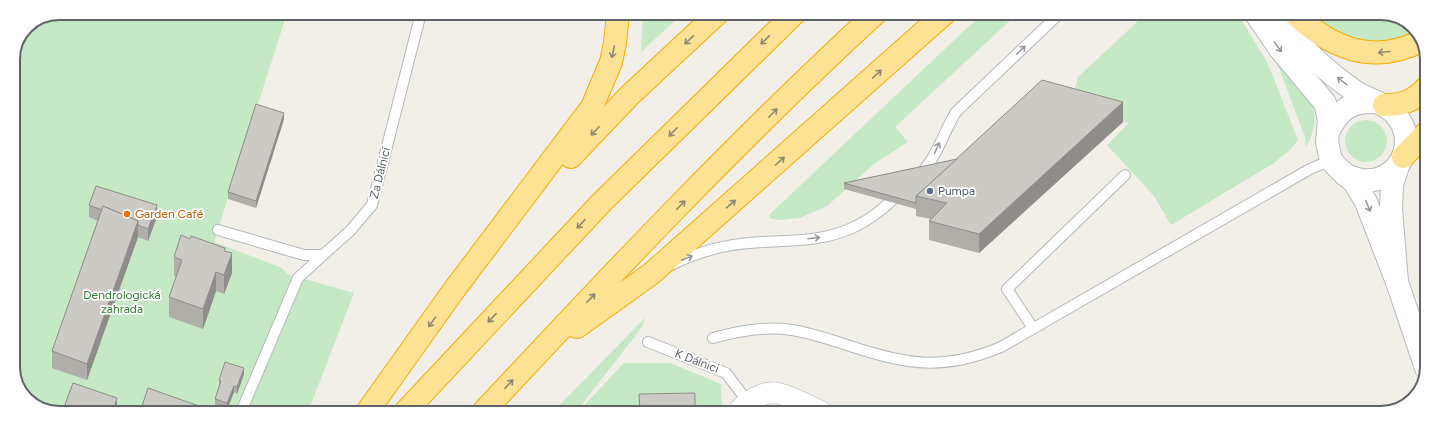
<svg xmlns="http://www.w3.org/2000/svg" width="1440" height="426" viewBox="0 0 1440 426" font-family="Figtree,sans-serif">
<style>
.green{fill:#c5e8c5}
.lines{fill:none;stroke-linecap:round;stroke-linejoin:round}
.lane-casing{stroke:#b5b8bc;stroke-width:12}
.street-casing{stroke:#b5b8bc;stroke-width:22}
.secondary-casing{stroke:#b6babf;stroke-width:24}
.highway-casing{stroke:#f9ab00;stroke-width:24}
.lane{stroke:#fff;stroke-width:10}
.street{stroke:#fff;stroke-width:21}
.secondary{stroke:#fff;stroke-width:22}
.highway{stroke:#fde293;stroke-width:22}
.wall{fill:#afaea9}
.shaded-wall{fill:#8f8d8a}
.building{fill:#cccac5;stroke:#8f8d8a}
.oneway{stroke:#8e8975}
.oneway2{stroke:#979a9d}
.service-dot{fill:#5c6f8a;stroke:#fff;stroke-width:1.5}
.food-dot{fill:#e8710a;stroke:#fff;stroke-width:1.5}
.labels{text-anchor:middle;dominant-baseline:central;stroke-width:3.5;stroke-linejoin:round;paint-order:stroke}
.street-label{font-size:12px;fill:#5f6368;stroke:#fff}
.service-label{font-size:12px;fill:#4e5e75;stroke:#fff;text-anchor:start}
.food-label{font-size:12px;fill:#c56008;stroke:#fff;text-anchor:start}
.park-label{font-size:12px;fill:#348238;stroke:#fff}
.rim{fill:none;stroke:#5f6368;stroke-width:2}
</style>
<rect width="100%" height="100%" fill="#f1efe8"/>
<g class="green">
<polygon points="59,13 287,13 214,242 282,268 287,274 354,293 308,412 47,412 24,397 13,371 13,58 27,26"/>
<polygon points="643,14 682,14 641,52"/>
<polygon points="982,14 1017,14 895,127 908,142 875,163 827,206 800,218 780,220 770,218 769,215"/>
<polygon points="1136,14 1238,14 1268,64 1298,140 1290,150 1274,163 1171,225 1154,196 1107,145 1129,123 1070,108 1078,77 1137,22"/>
<path d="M 1311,14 L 1393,14 L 1416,30 C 1377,53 1344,37 1311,14 Z"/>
<path d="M 1271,47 L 1311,100 C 1317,118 1315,131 1306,147 L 1305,137 Z"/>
<circle cx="1366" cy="141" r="21"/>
<polygon points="645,318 642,327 576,412 553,412"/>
<polygon points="624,363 670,363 721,384 722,412 695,412 694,405 640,406 639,412 578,412"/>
</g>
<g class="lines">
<defs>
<g id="lane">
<path d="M 919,175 C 937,158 943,133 956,112 L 1059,14"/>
<polyline points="218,230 304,255 323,255 350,231 372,205 421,13"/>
<path d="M 673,264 C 696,253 723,245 749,243 C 783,240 822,243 854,227 C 872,219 886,206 900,193"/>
<polyline points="1033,328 1007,289 1125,175"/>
<path d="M 713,338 C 739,331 765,326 792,330 C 812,333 831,340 850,346 C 907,365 944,371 1001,347 L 1310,169 L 1331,160"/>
<polyline points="648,342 726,373 748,402"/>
<polyline points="241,412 298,278 323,255"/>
</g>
<path id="street" d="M 738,412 C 745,402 763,391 776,393 C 784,393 813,408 822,412"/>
<g id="secondary">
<polyline points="1256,14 1280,49 1325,103 1329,120 1327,142 1331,160 1337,167 1355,183 1366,202 1397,282"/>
<path d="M 1275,14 C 1297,44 1325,71 1356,92 C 1370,101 1390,104 1399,119 C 1413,140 1405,167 1383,177 C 1370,183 1358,180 1345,175"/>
<path d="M 1329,130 C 1340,109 1351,101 1375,102"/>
<polyline points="1398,166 1392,185 1391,209 1397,282 1426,368"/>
</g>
<g id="highway">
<path d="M 1295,14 C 1332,49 1374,65 1421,41"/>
<path d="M 1384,105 C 1403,105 1414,101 1427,87"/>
<polyline points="571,157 630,95 717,14"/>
<polyline points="1403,157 1427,132"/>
<polyline points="577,327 651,274 944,14"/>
<polyline points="367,412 454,290 592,107 611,62 615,43 618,14"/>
<polyline points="405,412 602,202 794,14"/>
<path d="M 483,412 C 610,276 738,140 875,14"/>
</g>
</defs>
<use href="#lane" class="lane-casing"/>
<use href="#street" class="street-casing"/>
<use href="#secondary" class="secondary-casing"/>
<use href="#highway" class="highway-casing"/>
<use href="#lane" class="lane"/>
<use href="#street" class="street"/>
<use href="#secondary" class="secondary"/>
<use href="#highway" class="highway"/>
</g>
<g class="wall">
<polygon points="284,119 256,208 228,199 228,192"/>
<polygon points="1123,122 979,253 929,240 929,221 931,219 916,216 916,209 844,189 844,183 957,159"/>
<polygon points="89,205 157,217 148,241 138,237 87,380 52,368 52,351 98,221 89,217"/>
<polygon points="225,251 232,273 224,294 216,291 203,329 169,317 169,297 176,277 174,276 174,257"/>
<polygon points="244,374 237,394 234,392 227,410 215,405 215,399 219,387 219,380"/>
</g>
<g class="shaded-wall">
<polygon points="1123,102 1123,122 979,253 979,234"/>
<polygon points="284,113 284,119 256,208 256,201"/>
<polygon points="157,205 157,217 148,241 148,229"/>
<polygon points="138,221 138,237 87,380 87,364"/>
<polygon points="232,253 232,273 224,294 224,275"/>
<polygon points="216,272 216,291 203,329 203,309"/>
<polygon points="244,368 244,374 237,394 237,387"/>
<polygon points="234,386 234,392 227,410 227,403"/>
<polygon points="117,398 117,412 113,412"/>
</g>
<g class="building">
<polygon points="1042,80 1123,102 979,234 929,221 947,203 916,196"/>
<polygon points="256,104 284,113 256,201 228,192"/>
<polygon points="957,159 916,196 916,203 844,183"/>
<polygon points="96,186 157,205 148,229 138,225 138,221 103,206 102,210 89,205"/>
<polygon points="103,206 138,221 87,364 52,351"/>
<polygon points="181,235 190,239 191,236 225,248 224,251 232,253 224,275 216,272 203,309 169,297 182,260 174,257"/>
<polygon points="225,362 244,368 237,387 234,386 227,403 215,399 221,381 219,380"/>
<polygon points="73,383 117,398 113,412 66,412 63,410"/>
<polygon points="148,388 216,412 140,412"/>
<polygon points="695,393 695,412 640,412 639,394"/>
</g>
<defs><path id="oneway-shaft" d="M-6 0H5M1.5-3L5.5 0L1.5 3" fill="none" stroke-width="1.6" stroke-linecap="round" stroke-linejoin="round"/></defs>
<g class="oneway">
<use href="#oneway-shaft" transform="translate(689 40) rotate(137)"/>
<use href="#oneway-shaft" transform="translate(765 40) rotate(136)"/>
<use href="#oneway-shaft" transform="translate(613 52) rotate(103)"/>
<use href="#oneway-shaft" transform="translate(1384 52) rotate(175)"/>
<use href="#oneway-shaft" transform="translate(877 74) rotate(-42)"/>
<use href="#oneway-shaft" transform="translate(773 113) rotate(-45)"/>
<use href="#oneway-shaft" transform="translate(595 131) rotate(134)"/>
<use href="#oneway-shaft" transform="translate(673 132) rotate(135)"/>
<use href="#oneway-shaft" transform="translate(780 161) rotate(-42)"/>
<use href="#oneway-shaft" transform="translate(731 204) rotate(-41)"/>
<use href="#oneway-shaft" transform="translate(681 205) rotate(-46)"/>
<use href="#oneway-shaft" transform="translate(581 224) rotate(133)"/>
<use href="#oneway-shaft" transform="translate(591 298) rotate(-46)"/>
<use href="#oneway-shaft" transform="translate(492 318) rotate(133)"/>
<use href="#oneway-shaft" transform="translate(432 322) rotate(126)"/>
<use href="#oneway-shaft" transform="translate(509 384) rotate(-47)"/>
</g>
<g class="oneway2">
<use href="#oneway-shaft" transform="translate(1278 47) rotate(53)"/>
<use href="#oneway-shaft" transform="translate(1021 50) rotate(-44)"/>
<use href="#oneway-shaft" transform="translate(1342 81) rotate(-142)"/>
<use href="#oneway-shaft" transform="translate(937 148) rotate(-65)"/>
<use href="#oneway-shaft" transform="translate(1368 206) rotate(67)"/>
<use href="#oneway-shaft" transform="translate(814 238) rotate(-7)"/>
<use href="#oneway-shaft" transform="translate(687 258) rotate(-22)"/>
</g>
<circle class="service-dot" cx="930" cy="191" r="4"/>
<circle class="food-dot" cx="127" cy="214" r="4"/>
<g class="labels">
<g class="street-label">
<text transform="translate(380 173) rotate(-76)">Za Dálnicí</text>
<text transform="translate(697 361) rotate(21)">K Dálnici</text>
</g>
<g class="service-label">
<text x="938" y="191">Pumpa</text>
</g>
<g class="food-label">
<text x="135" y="214">Garden Café</text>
</g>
<g class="park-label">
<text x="122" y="295">Dendrologická<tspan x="122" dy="14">zahrada</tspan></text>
</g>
</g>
<path d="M0 0H1440V426H0ZM59 20H1381A39 39 0 0 1 1420 59V367A39 39 0 0 1 1381 406H59A39 39 0 0 1 20 367V59A39 39 0 0 1 59 20Z" fill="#fff" fill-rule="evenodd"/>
<path class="rim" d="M59 20H1381A39 39 0 0 1 1420 59V367A39 39 0 0 1 1381 406H59A39 39 0 0 1 20 367V59A39 39 0 0 1 59 20Z"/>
</svg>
